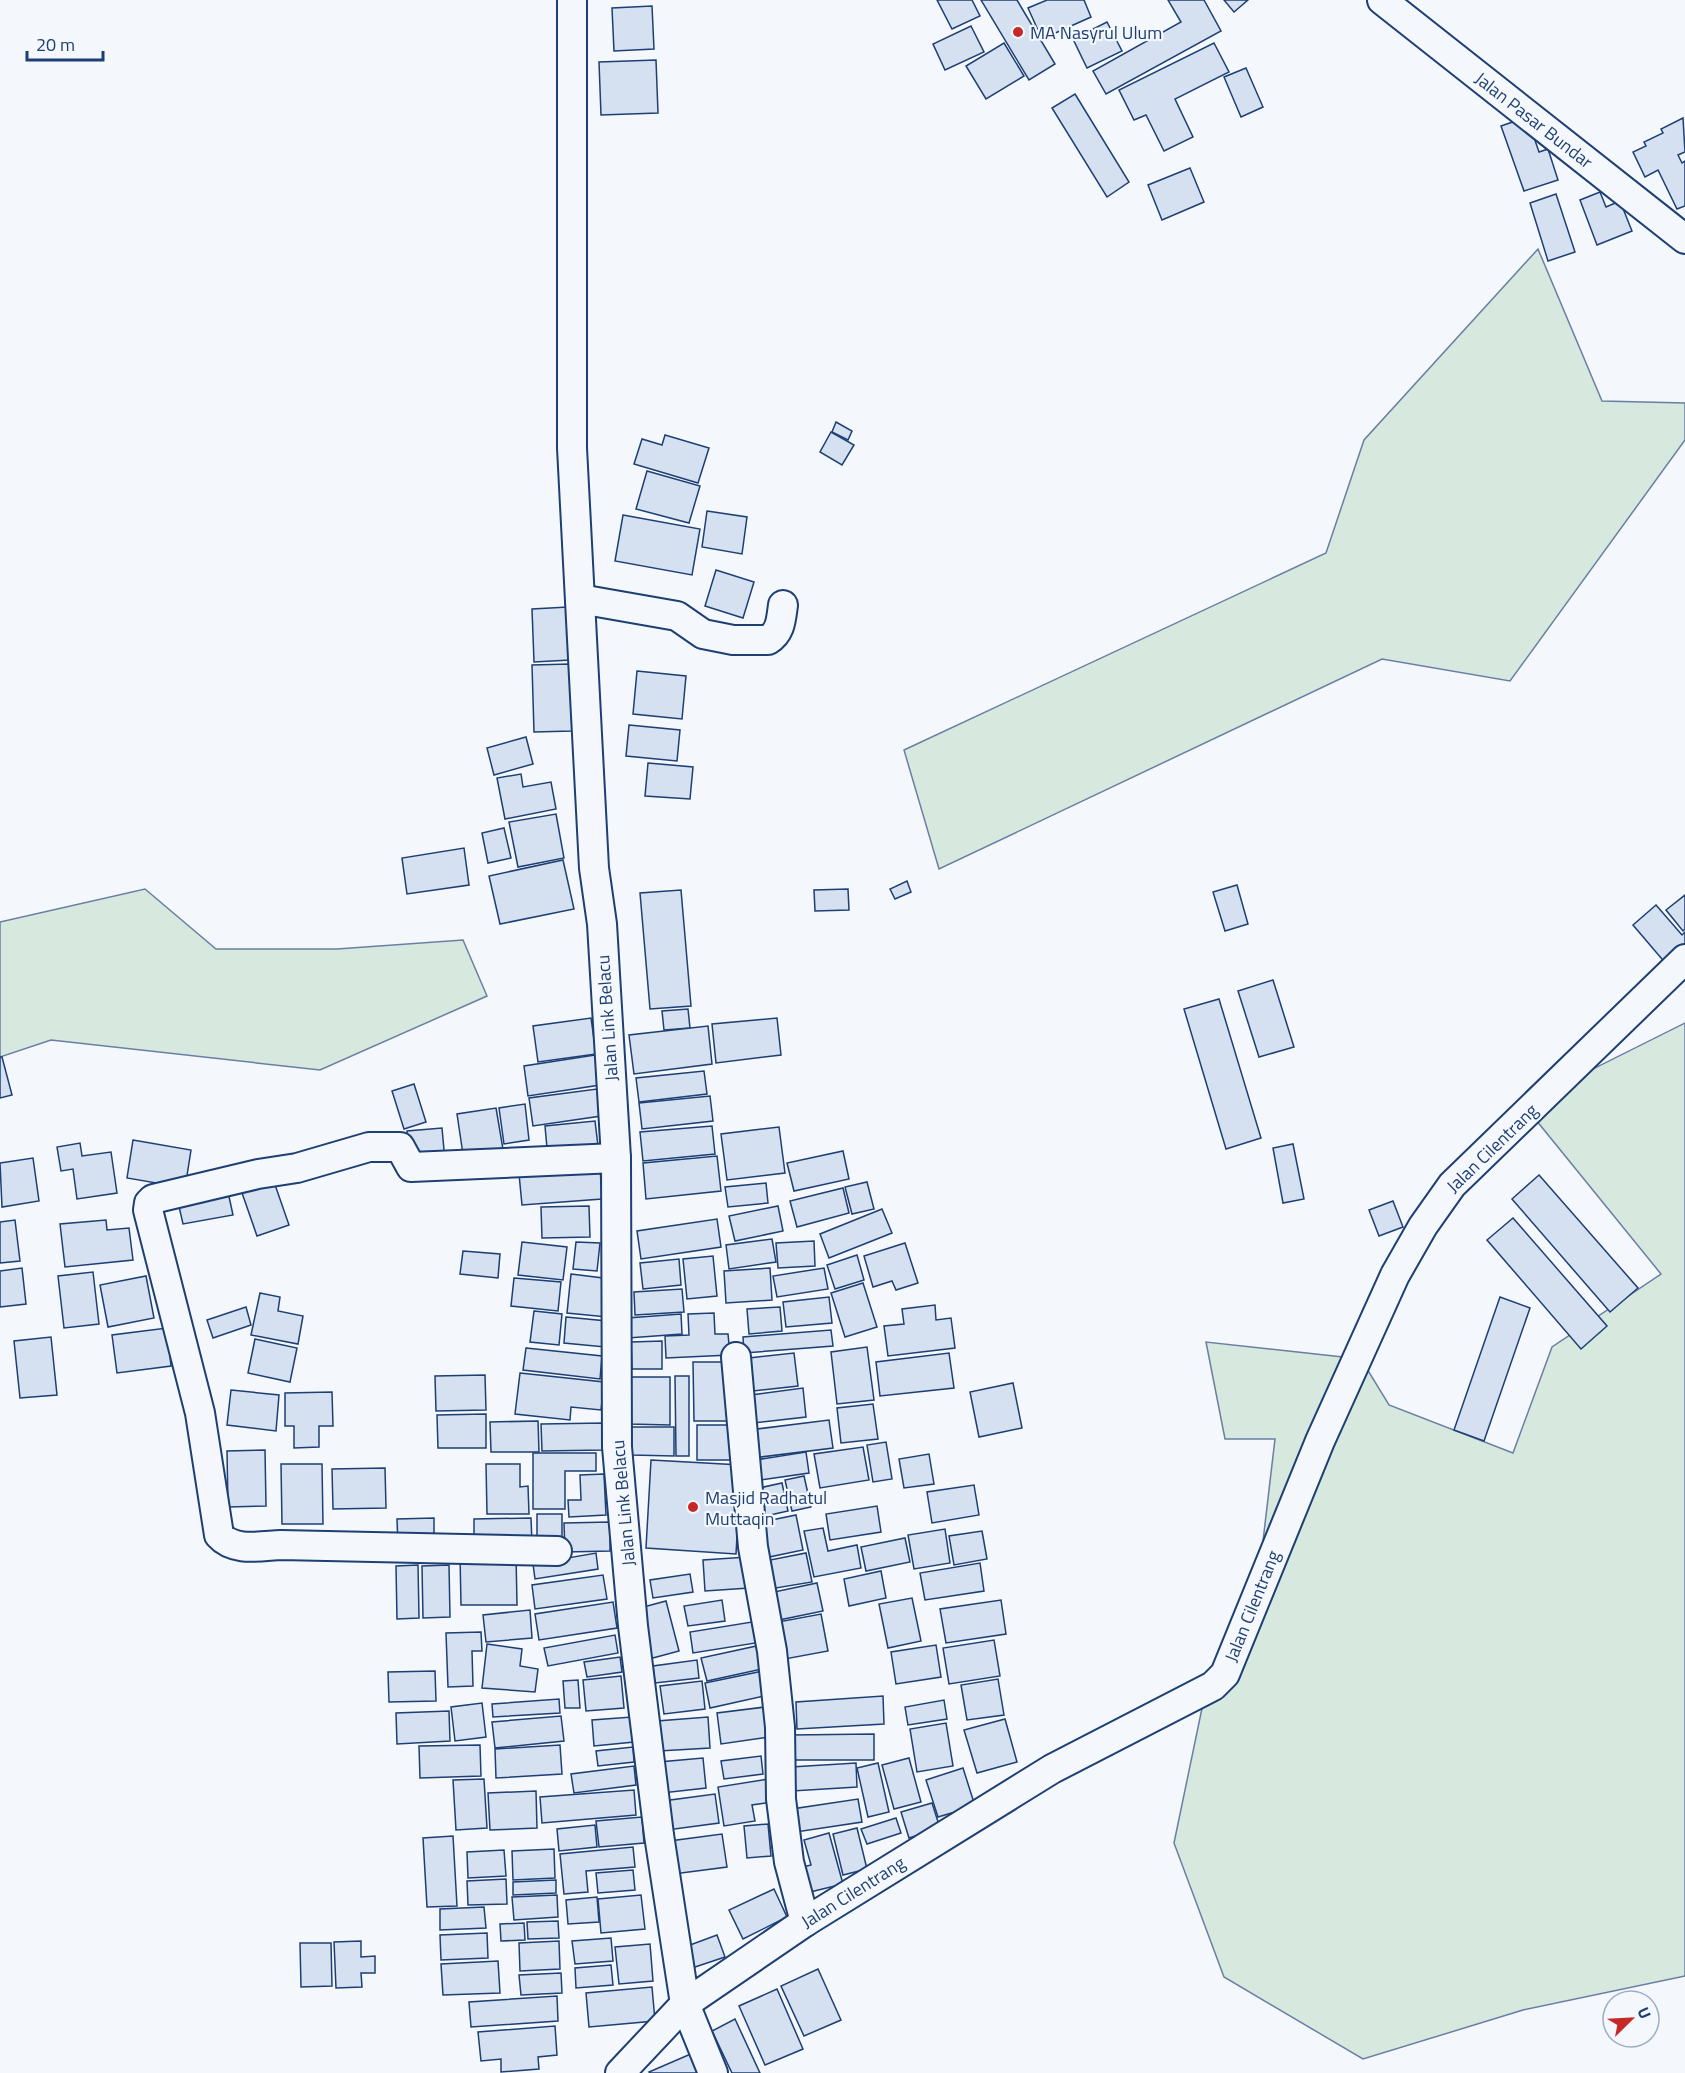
<svg xmlns="http://www.w3.org/2000/svg" width="1685" height="2073" viewBox="0 0 1685 2073" font-family="'Titillium Web',sans-serif">
<style>
.green{fill:#d7e8df;stroke:#687fa3;stroke-width:1.5}
.building{fill:#d5e0f0;stroke:#1d3f73;stroke-width:1.5}
.lines{fill:none;stroke-linecap:round;stroke-linejoin:round}
.minor-casing{stroke:#1d3f73;stroke-width:32}
.minor{stroke:#f4f7fb;stroke-width:28}
.poi-dot{fill:#c62828;stroke:#f4f7fb;stroke-width:2}
.labels{text-anchor:middle;dominant-baseline:central;stroke-width:4.5;stroke-linejoin:round;paint-order:stroke}
.poi-label{font-size:18px;fill:#1d3f73;stroke:#f4f7fb;text-anchor:start}
.street-label{font-size:18px;fill:#1d3f73;stroke:#f4f7fb}
</style>
<rect width="100%" height="100%" fill="#f4f7fb"/>
<g class="green">
<polygon points="1538,249 1602,401 1685,403 1685,440 1510,681 1382,659 939,869 904,750 1326,553 1364,440"/>
<polygon points="145,889 216,949 337,949 463,940 487,996 320,1070 51,1040 0,1057 0,922"/>
<polygon points="1685,1023 1685,1976 1523,2010 1363,2059 1224,1977 1174,1843 1206,1689 1261,1558 1275,1439 1225,1439 1206,1342 1361,1359 1389,1405 1513,1453 1552,1347 1661,1274 1523,1104"/>
</g>
<g class="building">
<polygon points="937,0 972,0 980,16 952,29"/>
<polygon points="981,0 1017,0 1055,64 1029,80"/>
<polygon points="1047,0 1084,0 1091,17 1042,39 1028,8"/>
<polygon points="1168,0 1204,0 1221,31 1106,94 1093,71 1181,22"/>
<polygon points="1224,0 1248,0 1234,12"/>
<polygon points="652,6 654,49 614,51 612,8"/>
<polygon points="1107,22 1122,51 1087,68 1073,39"/>
<polygon points="971,26 984,52 945,70 933,44"/>
<polygon points="1004,43 1024,76 986,99 966,66"/>
<polygon points="1214,43 1229,72 1175,99 1193,137 1164,151 1146,115 1134,120 1119,90"/>
<polygon points="656,60 658,113 601,115 599,62"/>
<polygon points="1246,68 1263,107 1241,117 1224,77"/>
<polygon points="1075,94 1129,182 1107,197 1052,108"/>
<polygon points="1527,117 1539,152 1548,149 1558,180 1524,191 1501,126"/>
<polygon points="1683,118 1685,152 1678,155 1682,163 1685,161 1685,206 1677,209 1658,170 1645,177 1633,152 1646,146 1644,142 1663,133 1661,129"/>
<polygon points="1190,168 1204,202 1162,220 1148,185"/>
<polygon points="1600,192 1606,207 1620,201 1632,231 1597,245 1580,200"/>
<polygon points="1556,194 1575,252 1548,261 1530,203"/>
<polygon points="836,422 852,431 848,440 832,432"/>
<polygon points="831,432 854,445 842,465 820,452"/>
<polygon points="665,435 709,448 698,483 634,464 642,439 662,445"/>
<polygon points="647,471 700,486 689,523 636,509"/>
<polygon points="707,511 747,517 742,554 702,547"/>
<polygon points="623,515 700,529 692,575 615,561"/>
<polygon points="716,570 754,582 743,618 705,606"/>
<polygon points="568,607 570,660 534,662 532,609"/>
<polygon points="570,664 572,731 534,732 532,665"/>
<polygon points="637,671 686,676 682,719 633,714"/>
<polygon points="629,725 680,730 677,761 626,756"/>
<polygon points="526,737 533,764 494,775 487,748"/>
<polygon points="648,763 693,767 690,799 645,796"/>
<polygon points="521,774 523,787 551,782 556,809 505,819 497,778"/>
<polygon points="556,814 564,858 518,867 509,822"/>
<polygon points="504,828 511,858 488,863 482,833"/>
<polygon points="464,848 469,885 407,894 402,858"/>
<polygon points="563,860 574,909 500,924 489,876"/>
<polygon points="907,881 911,892 895,899 890,889"/>
<polygon points="1237,885 1248,924 1225,931 1213,892"/>
<polygon points="848,889 849,910 815,911 814,890"/>
<polygon points="681,890 691,1006 650,1009 640,893"/>
<polygon points="1685,895 1685,929 1683,931 1666,910"/>
<polygon points="1656,905 1682,935 1685,932 1685,949 1667,965 1633,925"/>
<polygon points="1273,980 1294,1047 1259,1057 1238,991"/>
<polygon points="1219,999 1261,1138 1226,1149 1184,1009"/>
<polygon points="688,1009 690,1028 664,1030 662,1011"/>
<polygon points="591,1018 596,1054 538,1062 533,1026"/>
<polygon points="777,1018 781,1055 716,1063 712,1024"/>
<polygon points="708,1026 712,1064 634,1074 629,1035"/>
<polygon points="595,1055 600,1085 528,1096 524,1066"/>
<polygon points="0,1057 2,1057 12,1095 0,1098"/>
<polygon points="704,1071 707,1094 639,1102 636,1078"/>
<polygon points="414,1084 426,1122 404,1129 392,1091"/>
<polygon points="597,1089 601,1116 533,1126 529,1098"/>
<polygon points="710,1096 713,1121 642,1129 639,1103"/>
<polygon points="525,1104 529,1140 504,1144 499,1108"/>
<polygon points="496,1108 504,1155 464,1161 457,1114"/>
<polygon points="595,1121 599,1154 548,1159 545,1126"/>
<polygon points="712,1126 715,1154 643,1161 640,1132"/>
<polygon points="779,1127 785,1173 727,1180 721,1134"/>
<polygon points="442,1128 445,1161 410,1164 407,1131"/>
<polygon points="133,1140 191,1150 185,1188 127,1178"/>
<polygon points="80,1143 82,1156 111,1152 117,1193 77,1199 73,1169 61,1171 57,1147"/>
<polygon points="1293,1144 1304,1199 1283,1203 1273,1148"/>
<polygon points="843,1151 849,1179 794,1191 787,1163"/>
<polygon points="717,1156 721,1191 646,1199 643,1163"/>
<polygon points="33,1158 39,1201 2,1207 0,1163"/>
<polygon points="600,1167 602,1199 522,1205 519,1174"/>
<polygon points="1539,1175 1638,1288 1610,1312 1512,1199"/>
<polygon points="273,1179 289,1225 257,1236 241,1190"/>
<polygon points="867,1182 874,1209 852,1214 845,1187"/>
<polygon points="766,1183 768,1203 728,1207 725,1187"/>
<polygon points="843,1188 849,1213 797,1227 790,1201"/>
<polygon points="228,1192 233,1215 183,1224 178,1202"/>
<polygon points="1393,1201 1403,1227 1379,1236 1369,1210"/>
<polygon points="589,1206 590,1237 542,1238 541,1207"/>
<polygon points="778,1206 783,1231 735,1241 729,1216"/>
<polygon points="882,1209 892,1233 829,1258 820,1234"/>
<polygon points="1513,1218 1607,1326 1581,1349 1487,1240"/>
<polygon points="717,1219 721,1247 641,1259 637,1231"/>
<polygon points="15,1220 20,1261 0,1263 0,1222"/>
<polygon points="106,1220 107,1230 129,1228 133,1260 65,1267 60,1224"/>
<polygon points="772,1239 776,1262 729,1269 726,1245"/>
<polygon points="814,1241 815,1266 778,1268 776,1243"/>
<polygon points="522,1242 567,1247 563,1280 518,1275"/>
<polygon points="576,1242 600,1243 597,1271 573,1269"/>
<polygon points="905,1243 918,1283 896,1290 892,1281 873,1287 864,1256"/>
<polygon points="463,1251 500,1254 498,1278 460,1274"/>
<polygon points="857,1255 864,1280 835,1289 827,1265"/>
<polygon points="713,1256 717,1296 687,1299 683,1259"/>
<polygon points="679,1259 681,1285 643,1289 640,1263"/>
<polygon points="22,1268 26,1304 0,1307 0,1271"/>
<polygon points="770,1268 772,1300 726,1303 724,1271"/>
<polygon points="824,1268 828,1289 777,1297 773,1276"/>
<polygon points="93,1272 99,1324 64,1328 58,1276"/>
<polygon points="571,1274 611,1279 607,1317 567,1313"/>
<polygon points="146,1276 154,1318 108,1327 100,1285"/>
<polygon points="514,1278 561,1282 558,1311 511,1306"/>
<polygon points="863,1283 877,1327 845,1337 831,1293"/>
<polygon points="682,1289 684,1312 635,1315 634,1292"/>
<polygon points="260,1293 280,1297 278,1311 303,1316 298,1344 251,1335"/>
<polygon points="829,1297 832,1323 786,1327 783,1302"/>
<polygon points="1500,1297 1530,1308 1484,1441 1454,1430"/>
<polygon points="935,1305 936,1320 951,1318 955,1348 888,1356 884,1326 904,1324 902,1309"/>
<polygon points="246,1307 251,1325 213,1338 207,1320"/>
<polygon points="780,1307 782,1331 749,1334 747,1309"/>
<polygon points="534,1311 562,1314 559,1345 530,1342"/>
<polygon points="714,1313 715,1334 728,1334 730,1355 666,1358 665,1336 689,1335 688,1314"/>
<polygon points="681,1314 682,1334 628,1338 627,1318"/>
<polygon points="566,1317 607,1321 605,1347 564,1343"/>
<polygon points="167,1328 171,1366 117,1373 112,1335"/>
<polygon points="831,1330 833,1346 744,1353 743,1337"/>
<polygon points="51,1337 57,1395 20,1398 14,1341"/>
<polygon points="255,1339 297,1348 290,1382 248,1373"/>
<polygon points="662,1341 662,1369 632,1369 631,1342"/>
<polygon points="867,1347 874,1400 837,1404 831,1352"/>
<polygon points="526,1348 602,1356 600,1379 523,1370"/>
<polygon points="794,1353 798,1386 753,1391 749,1358"/>
<polygon points="949,1353 954,1388 880,1396 876,1362"/>
<polygon points="693,1362 733,1362 734,1421 694,1421"/>
<polygon points="520,1373 604,1382 601,1410 571,1407 570,1420 515,1414"/>
<polygon points="485,1375 486,1410 436,1411 435,1376"/>
<polygon points="675,1376 689,1376 689,1456 676,1456"/>
<polygon points="629,1377 670,1377 670,1425 629,1424"/>
<polygon points="1013,1383 1022,1428 979,1437 970,1392"/>
<polygon points="803,1388 806,1417 754,1423 751,1395"/>
<polygon points="231,1390 279,1395 276,1431 227,1425"/>
<polygon points="332,1392 333,1426 319,1426 319,1447 294,1448 294,1426 285,1426 285,1393"/>
<polygon points="873,1404 878,1439 841,1443 837,1408"/>
<polygon points="486,1414 486,1448 438,1448 437,1415"/>
<polygon points="829,1420 833,1448 753,1458 749,1430"/>
<polygon points="538,1421 539,1452 491,1452 490,1422"/>
<polygon points="604,1423 604,1450 542,1451 541,1424"/>
<rect x="697" y="1425" width="38" height="35"/>
<polygon points="631,1427 674,1427 674,1456 631,1455"/>
<polygon points="886,1442 892,1479 873,1482 867,1445"/>
<polygon points="863,1447 869,1480 820,1488 814,1454"/>
<polygon points="265,1450 266,1506 228,1507 227,1451"/>
<polygon points="806,1452 809,1473 753,1481 749,1461"/>
<polygon points="533,1453 596,1453 596,1471 565,1471 565,1509 533,1509"/>
<polygon points="929,1454 934,1484 904,1488 899,1459"/>
<polygon points="651,1460 741,1465 736,1554 646,1548"/>
<polygon points="281,1464 322,1464 323,1524 282,1524"/>
<polygon points="486,1464 520,1464 520,1487 528,1486 529,1514 487,1514"/>
<polygon points="385,1468 386,1508 333,1509 332,1469"/>
<polygon points="604,1474 606,1515 569,1517 568,1500 581,1500 580,1475"/>
<polygon points="804,1476 811,1507 792,1511 785,1480"/>
<polygon points="782,1483 788,1511 757,1518 750,1490"/>
<polygon points="974,1485 979,1515 932,1523 927,1492"/>
<polygon points="877,1506 881,1532 830,1540 826,1514"/>
<rect x="537" y="1514" width="25" height="28"/>
<polygon points="796,1515 803,1550 769,1557 762,1522"/>
<polygon points="434,1518 434,1546 398,1546 397,1519"/>
<polygon points="531,1518 532,1543 474,1544 474,1519"/>
<polygon points="610,1522 610,1551 565,1552 564,1523"/>
<polygon points="823,1528 828,1551 857,1545 861,1568 814,1577 804,1531"/>
<polygon points="945,1529 950,1563 914,1569 908,1535"/>
<polygon points="982,1531 987,1559 954,1565 949,1536"/>
<polygon points="905,1538 910,1562 866,1571 861,1547"/>
<polygon points="596,1553 598,1569 535,1579 533,1564"/>
<polygon points="806,1553 812,1582 770,1589 765,1561"/>
<polygon points="516,1554 517,1605 461,1605 460,1555"/>
<polygon points="747,1557 749,1588 705,1591 703,1560"/>
<polygon points="980,1563 984,1591 925,1600 920,1573"/>
<polygon points="418,1565 419,1618 397,1619 396,1566"/>
<polygon points="449,1565 450,1617 423,1618 422,1566"/>
<polygon points="881,1571 886,1598 849,1606 844,1579"/>
<polygon points="690,1574 693,1592 653,1598 650,1580"/>
<polygon points="603,1575 607,1599 535,1609 532,1585"/>
<polygon points="817,1583 823,1611 779,1620 774,1592"/>
<polygon points="912,1598 921,1641 888,1648 879,1604"/>
<polygon points="722,1600 725,1621 688,1626 684,1606"/>
<polygon points="1001,1600 1006,1634 946,1643 940,1609"/>
<polygon points="666,1601 679,1651 649,1659 636,1609"/>
<polygon points="613,1602 617,1628 539,1640 535,1614"/>
<polygon points="530,1610 532,1638 486,1642 483,1615"/>
<polygon points="821,1614 828,1651 785,1659 778,1622"/>
<polygon points="758,1621 762,1642 693,1653 690,1632"/>
<polygon points="481,1632 482,1651 472,1651 473,1686 448,1687 446,1633"/>
<polygon points="615,1635 618,1653 548,1666 544,1648"/>
<polygon points="994,1640 1000,1676 949,1684 943,1648"/>
<polygon points="487,1644 522,1649 520,1666 538,1669 535,1692 482,1688"/>
<polygon points="761,1645 766,1668 707,1681 701,1658"/>
<polygon points="936,1645 941,1677 896,1684 891,1652"/>
<polygon points="620,1657 622,1672 587,1677 584,1662"/>
<polygon points="697,1660 699,1678 655,1683 653,1666"/>
<polygon points="435,1671 436,1701 389,1702 388,1672"/>
<polygon points="763,1671 768,1695 710,1708 705,1683"/>
<polygon points="621,1676 624,1708 586,1711 583,1680"/>
<polygon points="998,1679 1004,1715 967,1720 961,1685"/>
<polygon points="578,1680 580,1708 565,1708 563,1681"/>
<polygon points="702,1681 705,1709 664,1714 660,1686"/>
<polygon points="883,1696 884,1724 797,1729 796,1702"/>
<polygon points="559,1699 560,1713 493,1717 492,1704"/>
<polygon points="944,1700 947,1719 908,1725 905,1707"/>
<polygon points="482,1703 486,1737 455,1741 451,1707"/>
<polygon points="765,1707 769,1737 721,1744 717,1713"/>
<polygon points="449,1711 450,1741 397,1744 396,1713"/>
<polygon points="561,1716 564,1741 495,1748 492,1722"/>
<polygon points="632,1717 634,1742 594,1746 592,1720"/>
<polygon points="708,1717 710,1748 659,1751 657,1721"/>
<polygon points="1005,1719 1017,1762 977,1773 964,1730"/>
<polygon points="946,1723 953,1766 917,1772 910,1729"/>
<polygon points="874,1734 874,1760 791,1760 791,1735"/>
<polygon points="480,1745 481,1776 420,1778 419,1746"/>
<polygon points="560,1745 562,1774 496,1778 495,1749"/>
<polygon points="633,1747 634,1762 598,1766 596,1751"/>
<polygon points="761,1756 763,1774 724,1779 721,1761"/>
<polygon points="703,1758 706,1788 662,1793 659,1762"/>
<polygon points="909,1758 921,1802 894,1809 882,1765"/>
<polygon points="856,1763 857,1787 792,1791 791,1767"/>
<polygon points="878,1763 889,1812 868,1817 857,1768"/>
<polygon points="634,1766 636,1785 574,1793 571,1774"/>
<polygon points="963,1768 975,1806 938,1817 926,1780"/>
<polygon points="484,1779 487,1828 456,1830 453,1780"/>
<polygon points="768,1779 772,1802 752,1805 755,1821 724,1826 718,1787"/>
<polygon points="634,1790 636,1815 542,1823 540,1797"/>
<polygon points="536,1791 537,1828 490,1830 488,1793"/>
<polygon points="715,1794 719,1823 667,1830 663,1801"/>
<polygon points="858,1799 862,1822 796,1832 792,1809"/>
<polygon points="932,1803 940,1828 909,1838 901,1812"/>
<polygon points="642,1817 644,1843 599,1847 596,1821"/>
<polygon points="896,1818 901,1833 867,1844 861,1829"/>
<polygon points="768,1824 771,1856 747,1858 744,1826"/>
<polygon points="595,1825 597,1847 559,1851 557,1829"/>
<polygon points="857,1828 867,1869 843,1875 833,1834"/>
<polygon points="829,1833 843,1884 806,1893 799,1868 811,1865 804,1840"/>
<polygon points="722,1834 727,1867 666,1875 662,1842"/>
<polygon points="453,1836 457,1906 427,1907 423,1838"/>
<polygon points="633,1847 635,1867 586,1871 588,1892 564,1894 560,1854"/>
<polygon points="554,1849 555,1878 513,1880 512,1851"/>
<polygon points="504,1850 506,1876 468,1878 467,1852"/>
<polygon points="633,1870 635,1890 598,1893 596,1873"/>
<polygon points="506,1879 507,1904 468,1905 467,1881"/>
<polygon points="556,1880 556,1893 513,1895 513,1882"/>
<polygon points="774,1889 787,1917 743,1939 729,1910"/>
<polygon points="557,1895 558,1917 514,1920 512,1897"/>
<polygon points="641,1895 645,1929 601,1933 598,1899"/>
<polygon points="597,1897 599,1922 568,1924 566,1900"/>
<polygon points="484,1907 486,1928 440,1930 440,1909"/>
<polygon points="558,1921 559,1938 528,1939 527,1922"/>
<polygon points="524,1923 525,1940 501,1941 500,1924"/>
<polygon points="487,1933 488,1958 441,1960 440,1935"/>
<polygon points="717,1935 725,1957 689,1969 682,1948"/>
<polygon points="611,1938 613,1961 575,1964 572,1941"/>
<polygon points="361,1941 361,1957 375,1956 375,1973 361,1973 362,1987 336,1988 334,1942"/>
<polygon points="559,1941 560,1969 520,1971 519,1943"/>
<polygon points="300,1943 331,1943 332,1986 301,1987"/>
<polygon points="650,1944 653,1981 619,1984 615,1947"/>
<polygon points="498,1961 500,1993 443,1995 441,1964"/>
<polygon points="611,1965 613,1985 576,1988 575,1968"/>
<polygon points="818,1969 841,2020 804,2036 781,1986"/>
<polygon points="561,1973 562,1993 521,1995 519,1975"/>
<polygon points="652,1987 655,2021 589,2027 586,1993"/>
<polygon points="777,1989 803,2049 765,2065 739,2006"/>
<polygon points="557,1996 558,2021 471,2027 469,2002"/>
<polygon points="735,2019 760,2073 732,2073 712,2031"/>
<polygon points="555,2026 557,2055 538,2057 539,2069 501,2072 501,2059 481,2061 478,2032"/>
<polygon points="693,2053 702,2073 650,2073 649,2072"/>
</g>
<g class="lines">
<defs>
<g id="minor">
<polyline points="572,0 572,448 594,868 602,924 616,1158 617,1447 633,1626 659,1835 685,2004 713,2073"/>
<polyline points="1382,0 1685,239"/>
<path d="M 580,599 L 677,616 L 703,634 L 733,640 L 768,640 C 781,632 781,619 783,605"/>
<polyline points="736,1357 753,1547 772,1651 780,1727 781,1799 789,1862 805,1922"/>
<path d="M 557,1551 L 281,1545 C 260,1546 234,1552 219,1535 L 200,1413 L 148,1210 L 149,1203 L 153,1199 L 258,1174 L 297,1168 L 369,1147 L 400,1147 L 411,1167 L 616,1158"/>
<polyline points="620,2073 685,2004 805,1922 1052,1769 1213,1686 1225,1674 1320,1441 1395,1275 1423,1226 1452,1185 1685,959"/>
</g>
</defs>
<use href="#minor" class="minor-casing"/>
<use href="#minor" class="minor"/>
</g>
<g class="poi-dot">
<circle cx="1018" cy="32" r="6"/>
<circle cx="693" cy="1507" r="6"/>
</g>
<g class="labels">
<g class="poi-label">
<text x="1030" y="32">MA Nasyrul Ulum</text>
<text x="705" y="1497">Masjid Radhatul<tspan x="705" dy="21">Muttaqin</tspan></text>
</g>
<g class="street-label">
<text transform="translate(1534 120) rotate(38)">Jalan Pasar Bundar</text>
<text transform="translate(607 1018) rotate(-94)">Jalan Link Belacu</text>
<text transform="translate(1492 1148) rotate(-44)">Jalan Cilentrang</text>
<text transform="translate(623 1503) rotate(-95)">Jalan Link Belacu</text>
<text transform="translate(1252 1606) rotate(-68)">Jalan Cilentrang</text>
<text transform="translate(853 1892) rotate(-32)">Jalan Cilentrang</text>
</g>
</g>
<g transform="translate(1631 2019) rotate(66)"><circle r="28" fill="#f4f7fb" stroke="#9eadc5" stroke-width="1.5"/>
<path d="M0-4.5L10 22L0 15L-10 22Z" fill="#c62828"/>
<text y="-9" font-size="16" font-weight="bold" text-anchor="middle" fill="#1d3f73">U</text>
</g>
<path d="M27 51v9h76v-9" fill="none" stroke="#1d3f73" stroke-width="3"/>
<text x="36" y="51" font-size="18" fill="#1d3f73" stroke="#f4f7fb" stroke-width="4.5" paint-order="stroke">20 m</text>
</svg>
